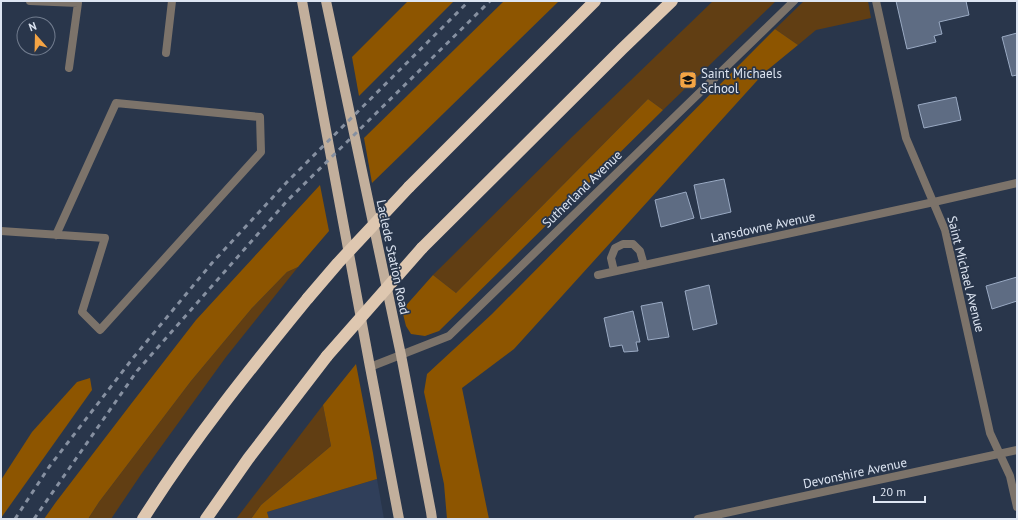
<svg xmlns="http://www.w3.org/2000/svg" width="1018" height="520" viewBox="0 0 1018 520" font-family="'PT Sans',sans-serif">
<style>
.built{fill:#303f5a}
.green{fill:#613e13}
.forest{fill:#8d5500}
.building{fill:#5e6c83;stroke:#9aaac3}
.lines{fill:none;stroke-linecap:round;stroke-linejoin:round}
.lane{stroke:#7c736a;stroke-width:8}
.street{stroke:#7c736a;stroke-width:8}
.primary{stroke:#c2af9c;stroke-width:10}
.highway{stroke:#dec7b0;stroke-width:12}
.rail{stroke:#8690a1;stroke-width:3;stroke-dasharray:5 5;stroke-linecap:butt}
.highway-bridge{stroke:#dec7b0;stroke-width:12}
.labels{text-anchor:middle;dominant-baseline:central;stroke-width:3.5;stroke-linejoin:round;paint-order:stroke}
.poi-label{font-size:13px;fill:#dde5f2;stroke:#29364b;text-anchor:start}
.street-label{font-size:13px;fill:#dde5f2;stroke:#29364b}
</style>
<rect width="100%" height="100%" fill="#29364b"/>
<polygon class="built" points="377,479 384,519 269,519 267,512"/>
<g class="green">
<polygon points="713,1 776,1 663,110 648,99 456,293 433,275 572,137"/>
<polygon points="804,1 868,1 871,18 816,30 798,45 775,29"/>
<polygon points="298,267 226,357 142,473 111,519 88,519 99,502 191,381 252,308 287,272"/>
<polygon points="323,405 331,446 261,505 251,519 236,519"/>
</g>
<g class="forest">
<polygon points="408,1 454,1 359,96 352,57"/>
<polygon points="504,1 559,1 372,183 364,138"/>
<polygon points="775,29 798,45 765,72 514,349 462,388 489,519 447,519 444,484 424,392 427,374 492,314"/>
<polygon points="648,99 663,110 439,331 425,336 411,334 406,326 402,310 433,275 456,293"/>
<polygon points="320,185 329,231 298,267 287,272 252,308 191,381 99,502 88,519 44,519 56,502 131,404 196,320"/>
<polygon points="356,364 373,453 377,479 267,512 269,519 251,519 261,505 331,446 323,405"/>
<polygon points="90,378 92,390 1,518 1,480 32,432 77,382"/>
</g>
<g class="building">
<polygon points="896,1 966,1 969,15 939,22 942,34 934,36 936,42 907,49"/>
<polygon points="1017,33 1017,75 1012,76 1002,37"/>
<polygon points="956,97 961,120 924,128 918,105"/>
<polygon points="724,179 731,212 701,219 694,185"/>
<polygon points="686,192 694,218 661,227 655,200"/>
<polygon points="1017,277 1017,301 992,309 986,286"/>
<polygon points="709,285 717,324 693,330 685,291"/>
<polygon points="662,302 669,337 648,340 641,306"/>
<polygon points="633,311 640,342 636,342 638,351 624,352 622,345 610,347 604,318"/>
</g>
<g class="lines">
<g class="lane">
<polyline points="30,1 78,3 69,68"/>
<polyline points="166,53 172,1"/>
<polyline points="934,202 1017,183"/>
<polyline points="1,231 105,238 82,312 100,330 261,152 260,117 116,103 56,235"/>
</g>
<g class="street">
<polyline points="876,1 906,138 945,230 990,433 1010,476 1017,507"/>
<polyline points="614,271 611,258 615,248 623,244 633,244 640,251 644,265"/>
<polyline points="598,275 934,202"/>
<polyline points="370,367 449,336 794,1"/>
<polyline points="698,519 1017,450"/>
</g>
<g class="primary">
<polyline points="302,1 370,367 399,519"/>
<polyline points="326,1 401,355 431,512 432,519"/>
</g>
<g class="highway">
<polyline points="409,187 595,1"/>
<polyline points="422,248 622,49 672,1"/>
<path d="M 143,519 C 192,441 250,369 308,298"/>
<polyline points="206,519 248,459 327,356"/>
</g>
<g class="rail">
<polyline points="15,519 49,467 133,358 212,263 287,182 469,1"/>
<polyline points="34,519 137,371 287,201 490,1"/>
</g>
<g class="highway-bridge">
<polyline points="308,298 338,263 409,187"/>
<polyline points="327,356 422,248"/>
</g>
</g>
<defs>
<symbol id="school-square" viewBox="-11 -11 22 22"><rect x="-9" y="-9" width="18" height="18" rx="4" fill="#f4a444" stroke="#29364b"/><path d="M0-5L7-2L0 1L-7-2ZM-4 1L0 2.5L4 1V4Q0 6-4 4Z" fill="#111"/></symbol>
</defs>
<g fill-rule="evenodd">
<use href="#school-square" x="678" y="70" width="20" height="20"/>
</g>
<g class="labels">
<g class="poi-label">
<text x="701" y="73">Saint Michaels<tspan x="701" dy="15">School</tspan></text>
</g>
<g class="street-label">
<text transform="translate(582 189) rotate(-44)">Sutherland Avenue</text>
<text transform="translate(763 227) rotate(-12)">Lansdowne Avenue</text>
<text transform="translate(393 257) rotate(78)">Laclede Station Road</text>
<text transform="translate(966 274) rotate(76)">Saint Michael Avenue</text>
<text transform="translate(855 473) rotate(-12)">Devonshire Avenue</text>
</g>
</g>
<rect width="1018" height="520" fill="none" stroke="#dde5f2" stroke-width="4"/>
<g transform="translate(36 36) rotate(340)"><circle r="19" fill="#29364b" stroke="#717c8e"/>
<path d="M0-3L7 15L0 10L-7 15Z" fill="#f4a444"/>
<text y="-6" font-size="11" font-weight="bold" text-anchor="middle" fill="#dde5f2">N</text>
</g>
<path d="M874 496v6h51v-6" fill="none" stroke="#dde5f2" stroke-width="2"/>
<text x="880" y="496" font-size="12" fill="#dde5f2" stroke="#29364b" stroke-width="3" paint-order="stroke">20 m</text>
</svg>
